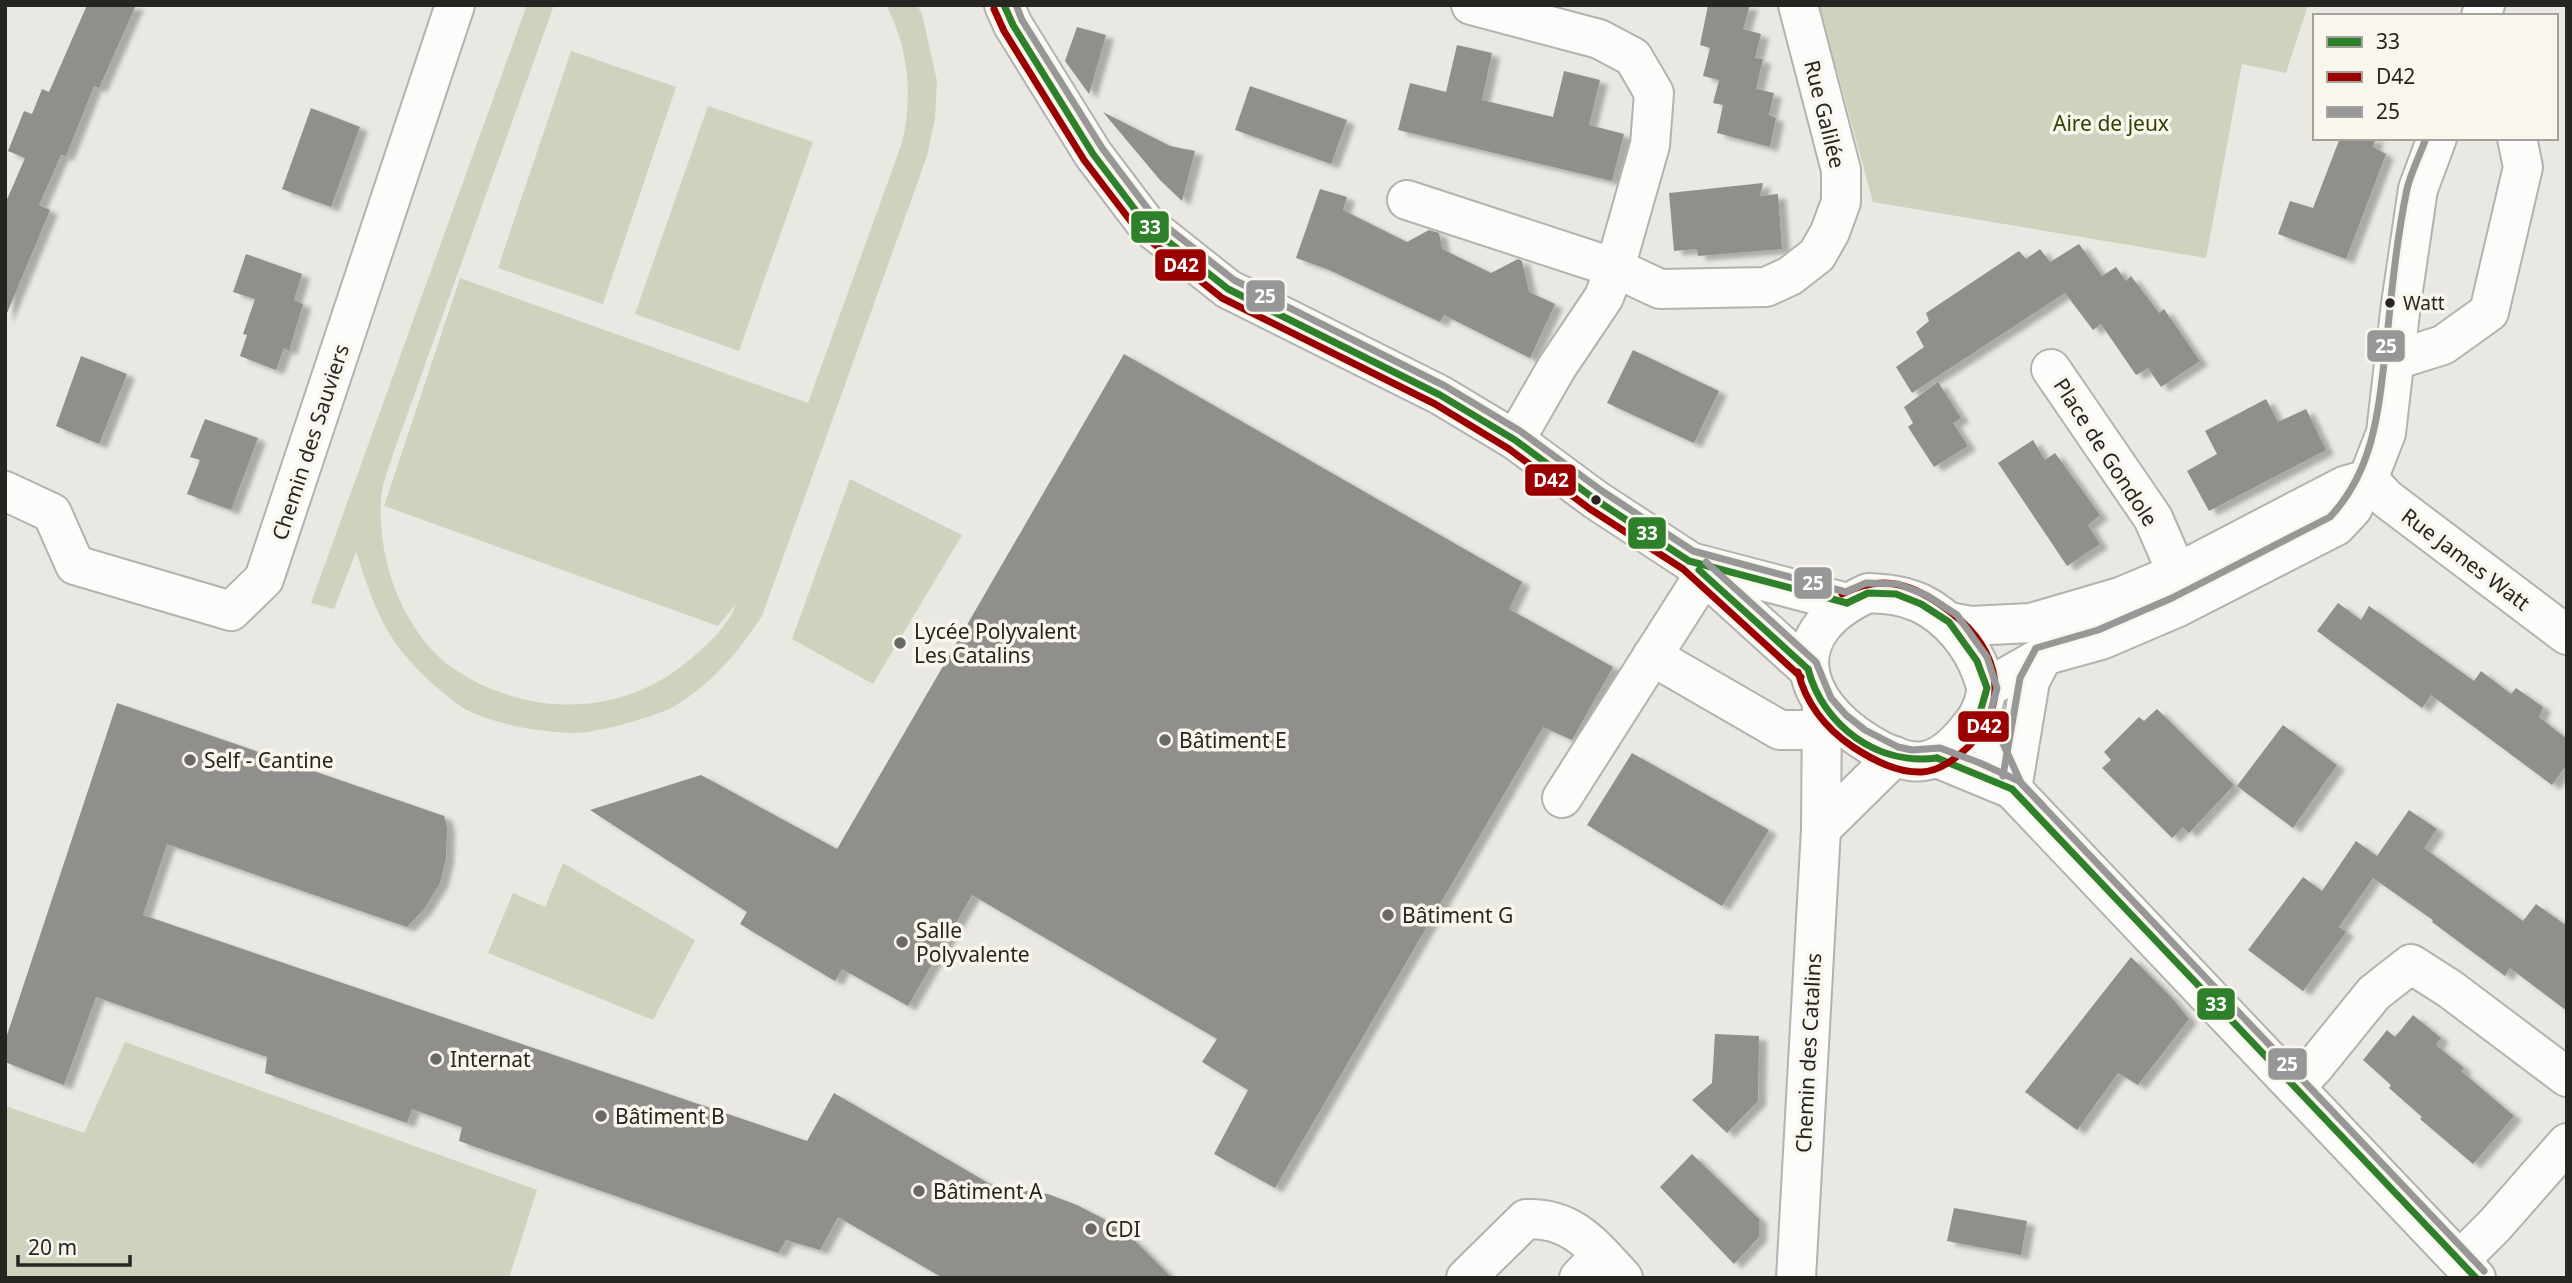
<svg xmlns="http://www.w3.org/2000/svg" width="2572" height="1283" viewBox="0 0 2572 1283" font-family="'Noto Sans',sans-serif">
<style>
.green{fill:#ced3bd}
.building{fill:#908f8c;filter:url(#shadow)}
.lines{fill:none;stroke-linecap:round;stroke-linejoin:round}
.minor-casing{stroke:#b3b2af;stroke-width:42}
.minor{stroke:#fcfcfb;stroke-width:38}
.bus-1-casing{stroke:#f9f6ed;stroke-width:12}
.bus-2-casing{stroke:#f9f6ed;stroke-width:12}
.bus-3-casing{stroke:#f9f6ed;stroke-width:12}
.bus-1{stroke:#2f802b;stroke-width:7}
.bus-2{stroke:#9b0000;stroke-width:7}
.bus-3{stroke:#989797;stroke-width:7}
.bus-dot{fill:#262522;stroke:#f9f6ed;stroke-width:2.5}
.poi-dot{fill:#6a6966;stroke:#f9f6ed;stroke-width:2.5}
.labels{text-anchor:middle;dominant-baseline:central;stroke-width:7;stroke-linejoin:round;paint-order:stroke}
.bus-label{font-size:19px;fill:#262522;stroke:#f9f6ed;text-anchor:start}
.street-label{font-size:21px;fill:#262522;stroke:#f9f6ed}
.park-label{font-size:21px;fill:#323f01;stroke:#f9f6ed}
.poi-label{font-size:21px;fill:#262522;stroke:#f9f6ed;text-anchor:start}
.line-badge{stroke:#f9f6ed;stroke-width:2.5}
.badge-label{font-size:19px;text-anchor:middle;font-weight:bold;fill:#fff}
</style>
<defs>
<filter id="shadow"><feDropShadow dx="8" dy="4.5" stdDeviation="2" flood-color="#0004"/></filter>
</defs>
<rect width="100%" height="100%" fill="#e9e8e3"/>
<g class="green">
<path d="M 527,5 L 554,5 L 393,454 C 389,468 381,485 381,500 C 378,556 398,617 438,656 C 449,667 465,676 478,683 C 550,718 632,711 693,657 C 709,643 729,625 736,604 L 718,626 L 384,506 L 460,278 L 808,403 L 902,143 C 913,96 909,48 886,5 L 917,5 L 922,14 L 937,81 L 935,118 L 927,156 L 762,616 C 740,650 709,687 673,707 C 655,717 596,733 575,733 C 541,732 502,726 471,712 C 449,702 410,664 396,644 C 376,615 367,584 356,552 L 334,609 L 311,603 Z"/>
<polygon points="1819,5 2308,5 2286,73 2242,64 2206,258 1873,202"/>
<polygon points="571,51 676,87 603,304 498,268"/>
<polygon points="708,106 813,142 739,351 635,314"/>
<polygon points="850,479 962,535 873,684 792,639"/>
<polygon points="563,863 695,940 653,1020 488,953 513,893 545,907"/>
<polygon points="125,1042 537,1190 509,1278 5,1278 5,1106 84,1133"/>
</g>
<g class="building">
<polygon points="87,5 136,5 99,88 94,86 66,156 61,155 39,205 50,210 5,318 5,204 25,158 8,151 24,111 32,114 42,89 49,92"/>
<polygon points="1708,5 1750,5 1743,29 1761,34 1755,58 1763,59 1756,89 1774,93 1769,115 1776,118 1770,147 1717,133 1723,105 1713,103 1719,80 1703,76 1710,48 1700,45"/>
<polygon points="1077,27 1106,35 1089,94 1065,61"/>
<polygon points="1457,45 1492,53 1482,100 1553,117 1564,71 1600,80 1589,125 1624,134 1612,181 1398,130 1410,83 1446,92"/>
<polygon points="1250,86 1347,120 1331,164 1235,130"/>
<polygon points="311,108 360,127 331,207 282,189"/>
<polygon points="1103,112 1170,146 1195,151 1182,201 1160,180"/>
<polygon points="2340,138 2376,138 2373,147 2386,154 2346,259 2278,234 2290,201 2313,208"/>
<polygon points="1763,183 1760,196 1778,194 1782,249 1698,256 1697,249 1674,251 1669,193"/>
<polygon points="1320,189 1347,197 1343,210 1407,242 1429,230 1439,233 1442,249 1491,273 1518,259 1522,261 1529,292 1555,304 1530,358 1444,315 1440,322 1327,269 1296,258"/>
<polygon points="2079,244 2102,276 2116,267 2126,281 2131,276 2159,313 2164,309 2200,361 2161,387 2148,368 2136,375 2101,324 2093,330 2065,293 1912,393 1896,367 1924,347 1916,332 1929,321 1926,313 2019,251 2026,259 2040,249 2050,262"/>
<polygon points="246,254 302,274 294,300 303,304 289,351 284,348 276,370 240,356 247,335 243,334 255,299 233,292"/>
<polygon points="1633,350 1719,391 1694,443 1607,403"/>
<polygon points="1124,354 1522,582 1509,609 1613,667 1572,740 1543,727 1275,1188 1214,1154 1248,1090 1202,1062 1217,1039 972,895 908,1006 842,969 835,981 740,924 747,912 590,810 701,775 837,849"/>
<polygon points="81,356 127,374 99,444 56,426"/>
<polygon points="1938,382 1961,418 1953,423 1968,446 1934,467 1908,427 1913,423 1904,407"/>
<polygon points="2266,399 2278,422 2306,409 2326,450 2209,511 2187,471 2217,454 2205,431"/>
<polygon points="205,419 258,438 231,510 187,494 200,460 190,457"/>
<polygon points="2033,440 2045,460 2055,453 2100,515 2088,525 2100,544 2067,566 1998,463"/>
<polygon points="2338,603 2361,620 2369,606 2474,681 2481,671 2511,694 2516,688 2543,707 2539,717 2567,739 2567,764 2552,785 2431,695 2422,708 2317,631"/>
<polygon points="117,703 444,816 447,827 446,859 440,883 424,909 407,927 167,844 143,915 807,1141 834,1093 1002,1191 1019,1190 1048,1194 1077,1205 1104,1219 1131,1237 1172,1278 943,1278 838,1217 820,1250 786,1240 778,1253 459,1141 462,1127 412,1109 407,1123 265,1073 267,1057 96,997 64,1085 5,1062 5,1041"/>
<polygon points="2157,709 2234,785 2189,833 2183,827 2172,838 2102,768 2111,760 2104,752 2139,717 2144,721"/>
<polygon points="2283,725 2337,765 2293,828 2237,786"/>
<polygon points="1632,753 1769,830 1722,906 1587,825"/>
<polygon points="2409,810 2437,829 2424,848 2523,921 2536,904 2567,926 2567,1011 2510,968 2505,976 2432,922 2433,920 2373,878 2339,927 2346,932 2303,991 2248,950 2303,877 2322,891 2356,841 2377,856"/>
<polygon points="2131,957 2172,998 2189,1019 2138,1085 2118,1073 2077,1130 2025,1092"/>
<polygon points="2413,1015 2441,1038 2436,1045 2464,1068 2461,1071 2514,1116 2473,1164 2420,1119 2422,1117 2389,1088 2391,1085 2363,1060 2387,1030 2395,1037"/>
<polygon points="1715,1034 1759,1036 1758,1101 1727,1133 1692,1100 1712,1083"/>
<polygon points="1692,1154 1759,1219 1759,1237 1734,1264 1660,1187"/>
<polygon points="1954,1208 2027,1221 2021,1255 1947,1241"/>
</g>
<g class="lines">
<defs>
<g id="minor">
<polyline points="1004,5 1013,25 1093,154 1146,224 1228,289 1440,395 1515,440 1596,500 1689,561 1808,669"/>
<polyline points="2481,16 2485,5"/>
<polyline points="1407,200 1615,268 1650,145 1654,93 1633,57 1599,39 1471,5"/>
<polyline points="2395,360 2443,345 2489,312 2523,167 2517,138"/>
<polyline points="2051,369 2153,518 2177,573"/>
<polyline points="1515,440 1557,367 1604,297 1615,268 1660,289 1766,287 1790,276 1817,255 1830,232 1841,202 1841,170 1798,5"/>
<polyline points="2368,479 2387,499 2567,635"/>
<polyline points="5,491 52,513 75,565 231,611 264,579 455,5"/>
<polyline points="1694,563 1847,603"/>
<path d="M 1868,593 C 1887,594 1902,595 1920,603 C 1949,617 1971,644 1982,674 C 1983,678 1986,684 1986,689 C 1986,699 1980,715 1973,723 C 1961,739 1945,758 1924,761 C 1906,764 1883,753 1869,744 C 1797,700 1782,632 1868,593 Z"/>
<polyline points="1949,622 1970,626 2031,623 2120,597 2177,573 2344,486 2368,479"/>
<polyline points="1652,656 1780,730 1822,730"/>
<polyline points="1987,688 2043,656 2101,640 2176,608 2336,526 2352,509 2368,479 2386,433 2401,304 2418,189 2437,138"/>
<polyline points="1979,716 2012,789 2476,1278"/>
<polyline points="1937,758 2012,789"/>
<polyline points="2012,789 2030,681 2043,656"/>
<polyline points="1562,798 1704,575"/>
<polyline points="1821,829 1895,756"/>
<polyline points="2296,1086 2314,1067 2374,993 2411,964 2450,989 2567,1077"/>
<polyline points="2460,1260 2495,1225 2567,1143"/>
<path d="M 1466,1278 L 1526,1219 C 1573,1217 1594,1247 1623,1278"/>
<polyline points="1579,1278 1601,1255"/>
<polyline points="1796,1278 1821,829 1822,704"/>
</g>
</defs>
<use href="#minor" class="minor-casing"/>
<use href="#minor" class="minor"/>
<defs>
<g id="bus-1">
<polyline points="1004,5 1013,25 1093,154 1146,224 1228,289 1440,395 1515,440 1596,500 1689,561 1847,603"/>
<polyline points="1699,570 1808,669"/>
<polyline points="1847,603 1868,593 1896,594 1921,604 1949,622 1977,661 1987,688 1979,716"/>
<path d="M 1808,669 C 1823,726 1878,766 1937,758"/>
<polyline points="1937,758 2012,789 2476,1278"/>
</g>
<g id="bus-2">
<polyline points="994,9 1004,31 1084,160 1139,232 1222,298 1435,404 1509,449 1590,509 1683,569 1801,677"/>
<path d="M 1798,672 C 1806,704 1825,728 1853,747 C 1873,760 1897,773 1922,772 C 1940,771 1955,759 1968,747 C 2017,696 1994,641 1941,605 C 1908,582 1879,575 1842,594"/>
</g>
<g id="bus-3">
<polyline points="1016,5 1022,20 1102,148 1154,217 1234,280 1445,386 1520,431 1602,491 1693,551 1846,592 1866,583 1898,584 1926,595 1957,615 1987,657 1997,688 1990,715 2021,783 2484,1271"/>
<polyline points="1706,562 1816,662 1831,698 1846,715 1865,730 1898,747 1912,750 1940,748 1980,763 2019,781 2043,806"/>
<path d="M 2003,776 L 2020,678 L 2036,648 L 2098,630 L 2172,598 L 2330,517 C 2377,467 2379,402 2387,337 C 2392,288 2397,237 2407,189 C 2411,172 2420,155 2426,138"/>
</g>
</defs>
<use href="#bus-1" class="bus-1-casing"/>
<use href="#bus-2" class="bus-2-casing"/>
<use href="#bus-3" class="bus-3-casing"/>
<use href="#bus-1" class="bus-1"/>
<use href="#bus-2" class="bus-2"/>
<use href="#bus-3" class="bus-3"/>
</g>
<g class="bus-dot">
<circle cx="2390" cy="303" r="6"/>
<circle cx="1596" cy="500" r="6"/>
</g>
<g class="poi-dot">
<circle cx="900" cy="643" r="7"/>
<circle cx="1165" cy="740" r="7"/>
<circle cx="190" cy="760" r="7"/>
<circle cx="1388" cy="915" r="7"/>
<circle cx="902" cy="942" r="7"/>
<circle cx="436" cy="1059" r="7"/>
<circle cx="601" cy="1116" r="7"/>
<circle cx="919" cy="1191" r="7"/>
<circle cx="1091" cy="1229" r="7"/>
</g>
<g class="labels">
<g class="bus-label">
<text x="2403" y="303">Watt</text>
</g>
<g class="street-label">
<text transform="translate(1825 114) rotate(76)">Rue Galilée</text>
<text transform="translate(310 442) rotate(-72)">Chemin des Sauviers</text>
<text transform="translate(2106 452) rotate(57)">Place de Gondole</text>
<text transform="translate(2466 559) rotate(37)">Rue James Watt</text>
<text transform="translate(1808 1053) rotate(-87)">Chemin des Catalins</text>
</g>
<g class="park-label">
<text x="2111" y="123">Aire de jeux</text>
</g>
<g class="poi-label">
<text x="914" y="631">Lycée Polyvalent<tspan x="914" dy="24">Les Catalins</tspan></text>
<text x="1179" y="740">Bâtiment E</text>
<text x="204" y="760">Self - Cantine</text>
<text x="1402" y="915">Bâtiment G</text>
<text x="916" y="930">Salle<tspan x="916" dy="24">Polyvalente</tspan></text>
<text x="450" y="1059">Internat</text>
<text x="615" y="1116">Bâtiment B</text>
<text x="933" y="1191">Bâtiment A</text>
<text x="1105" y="1229">CDI</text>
</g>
</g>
<g class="line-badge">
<rect x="1130" y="210" width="40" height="34" rx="7" fill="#2f802b"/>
<rect x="1154" y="248" width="53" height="34" rx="7" fill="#9b0000"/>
<rect x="1245" y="279" width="41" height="34" rx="7" fill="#989797"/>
<rect x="2366" y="329" width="40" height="34" rx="7" fill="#989797"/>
<rect x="1524" y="463" width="53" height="34" rx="7" fill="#9b0000"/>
<rect x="1627" y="516" width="40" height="34" rx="7" fill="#2f802b"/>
<rect x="1793" y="566" width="40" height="34" rx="7" fill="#989797"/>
<rect x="1957" y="710" width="53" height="33" rx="7" fill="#9b0000"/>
<rect x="2196" y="987" width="40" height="34" rx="7" fill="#2f802b"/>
<rect x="2267" y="1047" width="41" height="34" rx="7" fill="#989797"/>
</g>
<g class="badge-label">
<text x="1150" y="234">33</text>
<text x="1181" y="272">D42</text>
<text x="1265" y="303">25</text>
<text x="2386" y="353">25</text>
<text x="1551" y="487">D42</text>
<text x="1647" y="540">33</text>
<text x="1813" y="590">25</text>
<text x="1984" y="733">D42</text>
<text x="2216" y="1011">33</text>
<text x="2287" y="1071">25</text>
</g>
<rect width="2572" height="1283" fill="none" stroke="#262522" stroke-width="14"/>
<rect x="2313" y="14" width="245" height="126" fill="#f9f6ed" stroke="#a5a29c" stroke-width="2"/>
<rect x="2327" y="37" width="35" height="10" fill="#2f802b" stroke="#a5a29c" stroke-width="2"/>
<text x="2376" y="49" font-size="21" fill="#262522">33</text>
<rect x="2327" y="72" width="35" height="10" fill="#9b0000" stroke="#a5a29c" stroke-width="2"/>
<text x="2376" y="84" font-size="21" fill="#262522">D42</text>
<rect x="2327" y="107" width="35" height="10" fill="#989797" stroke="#a5a29c" stroke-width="2"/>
<text x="2376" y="119" font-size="21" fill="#262522">25</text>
<path d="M18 1255v10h112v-10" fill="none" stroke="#262522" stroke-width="3.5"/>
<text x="28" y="1255" font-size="21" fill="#262522" stroke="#f9f6ed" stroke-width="5" paint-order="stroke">20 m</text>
</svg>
